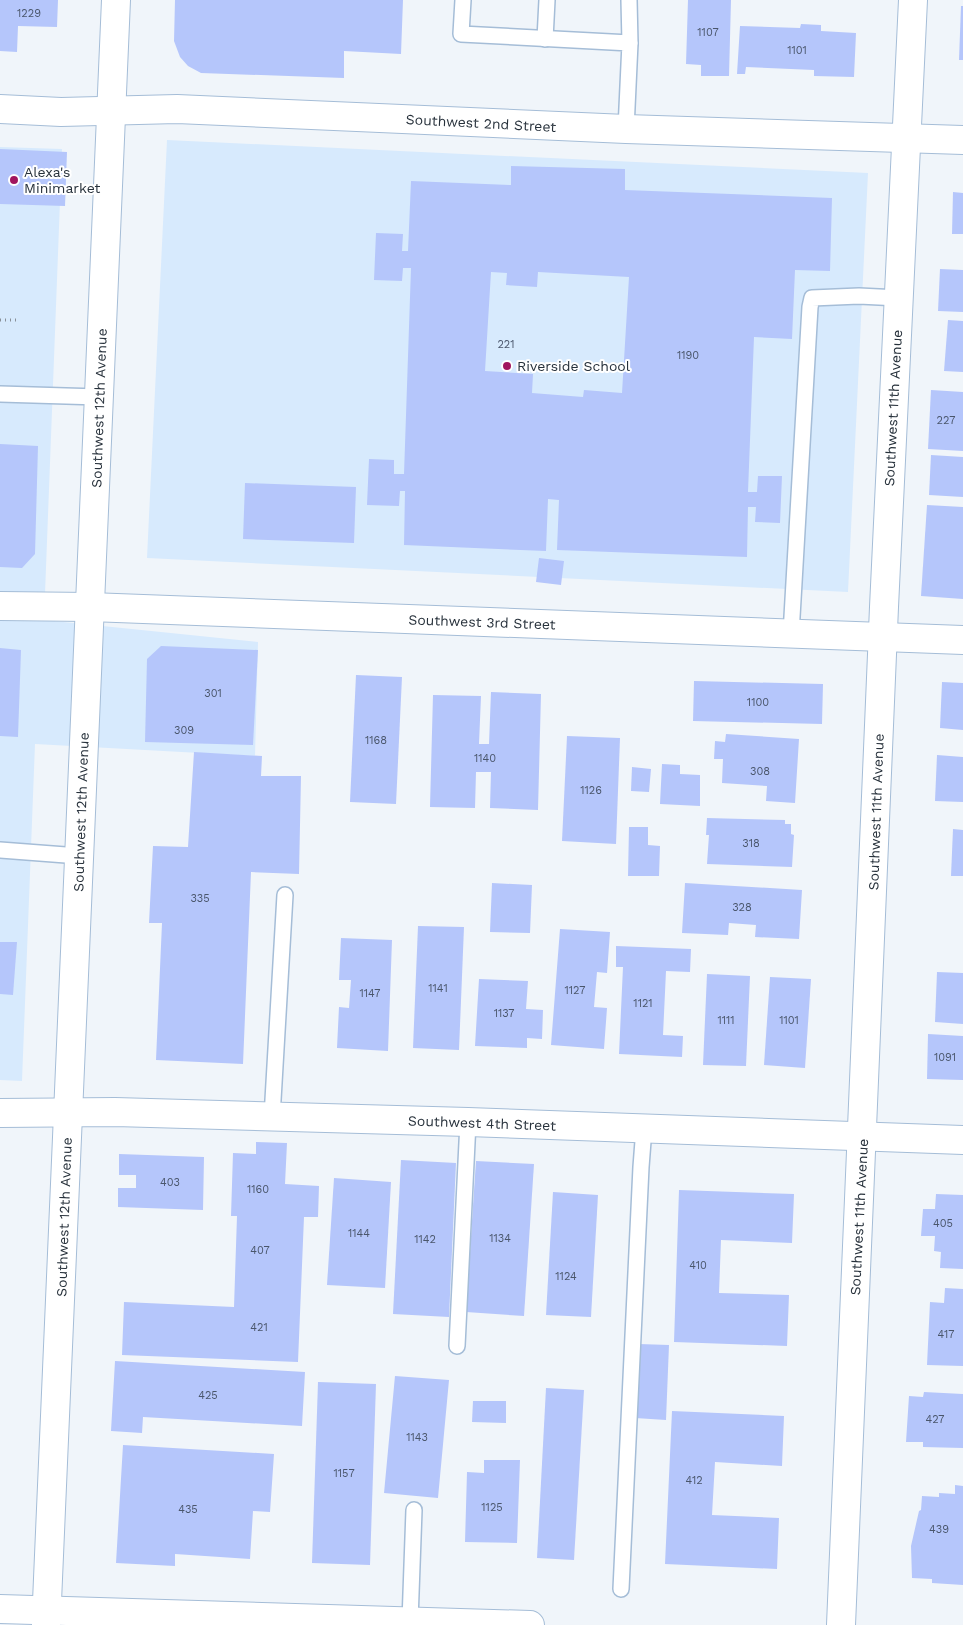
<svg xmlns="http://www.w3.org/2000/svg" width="963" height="1625" viewBox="0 0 963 1625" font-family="'Work Sans',sans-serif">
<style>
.built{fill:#d7eafd}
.building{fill:#b5c6fb;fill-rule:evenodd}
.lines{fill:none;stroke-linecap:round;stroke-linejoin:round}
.lane-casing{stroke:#a5bdd7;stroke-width:18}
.street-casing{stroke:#a5bdd7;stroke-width:30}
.secondary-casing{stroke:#a5bdd7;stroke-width:30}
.path{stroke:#899098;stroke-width:3;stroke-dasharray:1 4;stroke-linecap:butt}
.lane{stroke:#fff;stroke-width:15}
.street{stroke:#fff;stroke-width:28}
.secondary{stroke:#fff;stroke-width:28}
.poi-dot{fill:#a1155e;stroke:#fff;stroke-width:2}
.labels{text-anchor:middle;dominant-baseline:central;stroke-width:4;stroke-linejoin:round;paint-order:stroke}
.number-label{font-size:11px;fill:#4a566b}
.street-label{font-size:14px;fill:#27313b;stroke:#fff}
.poi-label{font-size:14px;fill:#27313b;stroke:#fff;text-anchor:start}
</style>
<rect width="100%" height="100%" fill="#f0f5fa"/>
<g class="built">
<polygon points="167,140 868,173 848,592 147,558"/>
<polygon points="0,147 62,149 44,620 258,642 255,756 35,744 22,1081 0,1080"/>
</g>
<g class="building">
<polygon points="0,0 58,0 57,27 18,26 17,52 0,51"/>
<polygon points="175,0 403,0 401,54 344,51 344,78 201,73 188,66 180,57 174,41"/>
<polygon points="688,0 731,0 729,76 701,76 701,65 686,64"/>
<polygon points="961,6 963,6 963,60 959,60"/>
<polygon points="801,24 821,25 821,31 856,33 854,77 814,76 814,70 746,67 745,74 737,74 740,26 800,28"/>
<polygon points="0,149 67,152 65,206 0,204"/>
<path d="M 511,166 L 625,169 L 625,190 L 832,198 L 830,271 L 795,270 L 792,339 L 754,337 L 748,492 L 757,492 L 758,476 L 782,476 L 780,523 L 755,522 L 756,507 L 748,507 L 747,557 L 557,550 L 559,500 L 548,499 L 546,551 L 404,545 L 405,491 L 400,491 L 399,506 L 367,505 L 369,459 L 394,460 L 394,474 L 404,474 L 411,268 L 403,268 L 402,281 L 374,280 L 376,233 L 403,234 L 402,251 L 408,251 L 411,181 L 511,185 ZM 491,272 L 507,273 L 506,285 L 537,287 L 538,272 L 629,277 L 622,393 L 584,390 L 583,397 L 532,393 L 533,374 L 485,371 Z"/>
<polygon points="953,192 963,193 963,234 952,234"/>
<polygon points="940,269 963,270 963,312 938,311"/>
<polygon points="948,320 963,321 963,372 944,371"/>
<polygon points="931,390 963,392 963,451 928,449"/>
<polygon points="0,444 38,446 35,554 22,568 0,567"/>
<polygon points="931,455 963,457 963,497 929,495"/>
<polygon points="245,483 356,487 354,543 243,539"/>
<polygon points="927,505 963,507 963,599 921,596"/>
<polygon points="539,558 564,561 561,585 536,582"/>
<polygon points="161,646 258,650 253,745 145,742 147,659"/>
<polygon points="0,648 21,650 18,737 0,736"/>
<polygon points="356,675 402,677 396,804 350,802"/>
<polygon points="694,681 823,684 822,724 693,721"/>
<polygon points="942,682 963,683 963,730 940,728"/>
<polygon points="491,692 541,694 538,810 490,808 491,772 476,772 475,808 430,807 433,695 481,696 479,744 489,744"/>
<polygon points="726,734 799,739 795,803 766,801 767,786 722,783 723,759 714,759 715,741 725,742"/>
<polygon points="567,736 620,738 616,844 562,841"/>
<polygon points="194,752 262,756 261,776 301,776 299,874 251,872 243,1064 156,1060 162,923 149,923 153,846 188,847"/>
<polygon points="937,755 963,757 963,802 935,801"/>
<polygon points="662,764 680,765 680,774 700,775 700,806 660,804"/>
<polygon points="632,767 651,769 649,792 631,791"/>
<polygon points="707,818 785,820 785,824 791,824 791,834 794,835 792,867 707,864 709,835 706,835"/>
<polygon points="629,827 648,827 648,845 660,846 659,876 628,876"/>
<polygon points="953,829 963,830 963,876 951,876"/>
<polygon points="492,883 532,885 530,933 490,932"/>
<polygon points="685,883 802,890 799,939 755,937 756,925 729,923 728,935 682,933"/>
<polygon points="418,926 464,927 459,1050 413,1048"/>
<polygon points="560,929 610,932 607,973 597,972 594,1007 607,1008 604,1049 551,1045"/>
<polygon points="341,938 392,940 388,1051 337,1048 339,1007 349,1008 351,980 339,980"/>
<polygon points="0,942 17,942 13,995 0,994"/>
<polygon points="616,946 691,949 690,972 666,971 663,1035 683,1036 682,1057 619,1054 623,967 616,967"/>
<polygon points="937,972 963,973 963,1024 935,1022"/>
<polygon points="707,974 750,976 746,1066 703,1065"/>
<polygon points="770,977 811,979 805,1068 764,1065"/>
<polygon points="479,979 528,981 526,1009 543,1010 542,1039 527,1038 527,1048 475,1046"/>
<polygon points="928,1034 963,1036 963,1080 927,1079"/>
<polygon points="256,1142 287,1143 285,1184 319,1186 318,1217 304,1217 298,1362 122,1355 124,1302 234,1307 237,1216 231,1216 233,1153 256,1154"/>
<polygon points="119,1154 204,1157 203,1210 118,1207 118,1188 136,1188 136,1175 119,1175"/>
<polygon points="401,1160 456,1163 449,1317 393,1314"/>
<polygon points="476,1161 534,1164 524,1316 466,1312"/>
<polygon points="334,1178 391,1182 385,1288 327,1285"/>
<polygon points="679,1190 794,1194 792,1243 721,1240 719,1293 789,1295 787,1346 674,1342"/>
<polygon points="553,1192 598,1195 591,1317 546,1315"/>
<polygon points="936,1194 963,1195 963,1269 940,1268 941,1252 934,1251 935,1236 921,1236 923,1209 935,1209"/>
<polygon points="945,1288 963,1289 963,1366 927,1365 930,1302 944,1303"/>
<polygon points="639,1344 669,1345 666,1420 635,1418"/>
<polygon points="115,1361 305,1372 302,1426 143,1417 142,1433 111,1431"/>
<polygon points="395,1376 449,1380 438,1498 384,1493"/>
<polygon points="318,1382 376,1384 370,1565 312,1563"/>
<polygon points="546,1388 584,1390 574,1560 537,1558"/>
<polygon points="924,1392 963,1394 963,1448 923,1447 923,1442 906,1442 909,1396 923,1397"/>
<polygon points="473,1401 506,1401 506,1423 472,1422"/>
<polygon points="672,1411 784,1416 782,1466 715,1462 712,1515 779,1518 777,1569 665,1564"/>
<polygon points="123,1445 274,1454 270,1512 253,1511 250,1559 175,1554 175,1566 116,1563"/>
<polygon points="484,1460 520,1460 517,1543 465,1542 467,1472 484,1473"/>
<polygon points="955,1485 963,1486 963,1585 932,1583 932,1579 912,1578 911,1546 919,1511 921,1510 922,1496 939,1497 939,1493 955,1494"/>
</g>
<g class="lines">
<defs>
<g id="lane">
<polyline points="463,0 461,34 630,43 626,129"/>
<polyline points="629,0 630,43"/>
<polyline points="545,39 547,0"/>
<polyline points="0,394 99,397"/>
<polyline points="791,634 810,307 812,298 859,296 899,298"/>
<polyline points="0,850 79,856"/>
<polyline points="272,1117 285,895"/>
<polyline points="457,1346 468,1122"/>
<polyline points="621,1589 641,1167 644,1128"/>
<polyline points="410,1621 414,1510"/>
</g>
<g id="street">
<polyline points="0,109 61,112 177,109 626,129 963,140"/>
<polyline points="0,606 90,607 963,640"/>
<polyline points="0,1113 115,1112 468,1122 963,1140"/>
<polyline points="0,1609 530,1625"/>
<polyline points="841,1625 884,607 913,0"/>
</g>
<polyline id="secondary" points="46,1625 116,0"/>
</defs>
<use href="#lane" class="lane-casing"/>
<use href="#street" class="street-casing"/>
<use href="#secondary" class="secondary-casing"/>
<polyline class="path" points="0,320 17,320"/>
<use href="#lane" class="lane"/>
<use href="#street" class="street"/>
<use href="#secondary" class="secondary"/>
</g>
<g class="poi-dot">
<circle cx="14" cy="180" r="5"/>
<circle cx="507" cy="366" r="5"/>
</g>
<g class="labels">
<g class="number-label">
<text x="29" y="13">1229</text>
<text x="708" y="32">1107</text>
<text x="797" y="50">1101</text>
<text x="506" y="344">221</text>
<text x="688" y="355">1190</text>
<text x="946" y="420">227</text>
<text x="213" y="693">301</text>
<text x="758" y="702">1100</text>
<text x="184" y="730">309</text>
<text x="376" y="740">1168</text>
<text x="485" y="758">1140</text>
<text x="760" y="771">308</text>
<text x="591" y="790">1126</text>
<text x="751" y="843">318</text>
<text x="200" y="898">335</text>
<text x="742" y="907">328</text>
<text x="438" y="988">1141</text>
<text x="575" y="990">1127</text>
<text x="370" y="993">1147</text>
<text x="643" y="1003">1121</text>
<text x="504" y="1013">1137</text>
<text x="726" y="1020">1111</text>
<text x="789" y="1020">1101</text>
<text x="945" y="1057">1091</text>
<text x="170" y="1182">403</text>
<text x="258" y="1189">1160</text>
<text x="943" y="1223">405</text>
<text x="359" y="1233">1144</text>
<text x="500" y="1238">1134</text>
<text x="425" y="1239">1142</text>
<text x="260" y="1250">407</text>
<text x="698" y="1265">410</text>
<text x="566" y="1276">1124</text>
<text x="259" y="1327">421</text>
<text x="946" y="1334">417</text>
<text x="208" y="1395">425</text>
<text x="935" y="1419">427</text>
<text x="417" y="1437">1143</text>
<text x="344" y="1473">1157</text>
<text x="694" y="1480">412</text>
<text x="492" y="1507">1125</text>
<text x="188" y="1509">435</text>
<text x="939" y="1529">439</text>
</g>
<g class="street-label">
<text transform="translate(481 123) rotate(3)">Southwest 2nd Street</text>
<text transform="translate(99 408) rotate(-88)">Southwest 12th Avenue</text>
<text transform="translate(893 408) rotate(-87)">Southwest 11th Avenue</text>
<text transform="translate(482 622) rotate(2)">Southwest 3rd Street</text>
<text transform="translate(81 812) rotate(-88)">Southwest 12th Avenue</text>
<text transform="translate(876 812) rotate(-88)">Southwest 11th Avenue</text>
<text transform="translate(482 1123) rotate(2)">Southwest 4th Street</text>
<text transform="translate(64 1217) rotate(-88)">Southwest 12th Avenue</text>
<text transform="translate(859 1217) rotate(-87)">Southwest 11th Avenue</text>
</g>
<g class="poi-label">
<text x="24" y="172">Alexa's<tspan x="24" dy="16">Minimarket</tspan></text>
<text x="517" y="366">Riverside School</text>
</g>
</g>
</svg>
